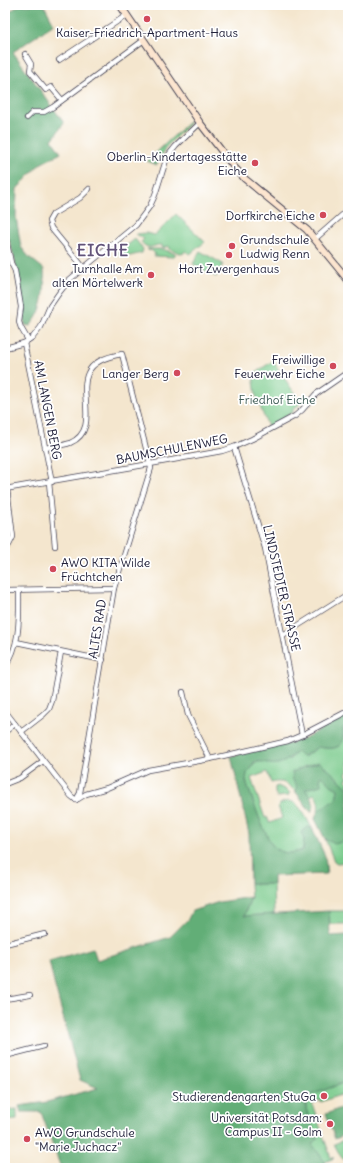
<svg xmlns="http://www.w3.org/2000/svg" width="353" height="1173" viewBox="0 0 353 1173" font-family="Delius,sans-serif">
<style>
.green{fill:#79ca8b;stroke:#4e7663}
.forest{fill:#62ae77;stroke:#426859}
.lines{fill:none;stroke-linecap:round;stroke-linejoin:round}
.street-casing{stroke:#423f51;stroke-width:6}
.secondary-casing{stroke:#423f51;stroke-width:8}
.street{stroke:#fff;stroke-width:4.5}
.secondary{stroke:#fce5cf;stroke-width:6}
.poi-dot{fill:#d1495b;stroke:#fff;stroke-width:1.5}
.labels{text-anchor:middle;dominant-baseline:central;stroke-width:3.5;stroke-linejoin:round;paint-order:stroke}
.poi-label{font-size:12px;fill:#22223b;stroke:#fff;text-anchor:end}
.park-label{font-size:12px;fill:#405d57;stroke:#fff}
.street-label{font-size:12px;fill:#22223b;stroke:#fff}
.district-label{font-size:16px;font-weight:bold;letter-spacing:1px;fill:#625379;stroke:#fff}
</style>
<rect width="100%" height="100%" fill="#fff"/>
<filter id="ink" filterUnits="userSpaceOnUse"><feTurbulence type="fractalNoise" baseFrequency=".025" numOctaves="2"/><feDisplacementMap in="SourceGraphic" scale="8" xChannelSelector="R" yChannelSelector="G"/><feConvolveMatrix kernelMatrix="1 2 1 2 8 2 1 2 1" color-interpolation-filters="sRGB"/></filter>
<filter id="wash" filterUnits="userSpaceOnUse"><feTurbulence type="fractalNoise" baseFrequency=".012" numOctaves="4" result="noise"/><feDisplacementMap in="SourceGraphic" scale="16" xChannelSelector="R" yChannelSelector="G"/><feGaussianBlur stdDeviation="0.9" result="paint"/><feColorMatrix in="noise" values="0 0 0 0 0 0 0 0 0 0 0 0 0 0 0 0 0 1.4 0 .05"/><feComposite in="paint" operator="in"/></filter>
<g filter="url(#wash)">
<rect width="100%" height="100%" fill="#f4e6ce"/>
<g class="green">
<polygon points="190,121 189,124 166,147 157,165 147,161"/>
<path d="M 176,214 L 205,242 L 190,254 L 185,251 L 183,254 L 169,249 L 170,247 L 166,246 L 165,248 L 162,247 L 162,245 C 153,244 150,252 141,242 L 144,239 L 136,234 L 146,233 L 155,235 Z"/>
<polygon points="135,239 143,249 142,253 130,256 116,254"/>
<polygon points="147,249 163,249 176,254 173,257 154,256 155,254 151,250 149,251"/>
<polygon points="200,251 223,264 216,277 193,264"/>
<polygon points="273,361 301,403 293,409 293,412 268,427 256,396 253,374"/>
<path d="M 348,727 L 348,771 L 346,774 L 348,777 L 346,780 L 348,782 L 348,788 L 330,771 L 319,762 L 303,767 L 293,779 L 297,786 L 295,791 C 287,783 282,780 271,783 L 267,772 L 251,778 L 265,818 L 267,817 L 270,823 L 282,818 L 278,806 C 295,790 305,816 312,828 L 307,827 L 304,838 L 303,850 C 294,853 285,855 276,849 C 266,843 251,795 246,781 L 247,772 L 251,769 L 254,763 L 263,761 L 270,764 L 290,759 L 297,751 L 304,757 L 318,747 C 336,750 345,749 343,728 Z"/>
<path d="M 322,776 L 331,785 L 338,789 L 336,800 L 323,807 L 318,813 C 319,805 319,800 314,794 L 310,796 L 305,789 L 320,785 L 320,779 Z"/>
<polygon points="278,786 286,790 290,794 288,796 277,797 275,793 275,787"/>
<polygon points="325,839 329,841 348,840 348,862 337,863 334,861"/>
<polygon points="250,884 273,884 274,914 244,916 251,897"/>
<polygon points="329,911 348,911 348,924 330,924"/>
<polygon points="348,1081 348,1092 321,1102 320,1100 312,1104 331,1158 334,1158 325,1162 327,1168 300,1168 312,1144 317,1139 306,1109 306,1097"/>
<polygon points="17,1109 17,1120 5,1121 5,1110"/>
<polygon points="344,1140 348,1149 348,1160 343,1159 341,1157 334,1144"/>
</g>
<g class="forest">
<path d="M 20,5 L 44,5 L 54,24 L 13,52 L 64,123 L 52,140 L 61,153 L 40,164 L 17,189 L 16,217 L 21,247 L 29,257 L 44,269 C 45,290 45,310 30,326 L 25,325 C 24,305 21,285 16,266 C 13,252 8,238 5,223 L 5,14 Z"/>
<path d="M 348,715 L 348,727 L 343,728 C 345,749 336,750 318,747 L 303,757 L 297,751 C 289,759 282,766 270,764 C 264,762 261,761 254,762 L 251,769 L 247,773 L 246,781 C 250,794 267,843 276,849 C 285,855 294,853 303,850 L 304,838 L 301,832 L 307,827 L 312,828 L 325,856 L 327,874 L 273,876 L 273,884 L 250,884 L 249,834 L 231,756 L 287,744 L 303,739 Z"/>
<path d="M 319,762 L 330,771 L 348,788 L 348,840 L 335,844 L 325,839 L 315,819 C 316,809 328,804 336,800 L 338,789 L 331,785 L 322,776 L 320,779 L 321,785 L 305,789 L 312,799 L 314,806 L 311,812 L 295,791 L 297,786 L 293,780 L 292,772 Z"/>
<polygon points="251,897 244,916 329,911 330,936 348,935 348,1081 306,1097 306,1109 317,1139 312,1144 325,1162 327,1168 61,1168 41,1112 21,1112 19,1106 47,1102 98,1088 80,1080 54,983 49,961 93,948 97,960 170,937 188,919 192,911 219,902"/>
<polygon points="348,1105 348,1134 335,1139 326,1114"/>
</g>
</g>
<g filter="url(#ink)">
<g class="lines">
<defs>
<g id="street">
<polyline points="25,54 31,64 30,71 46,90 51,87 62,100"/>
<polyline points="59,60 127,15"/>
<polyline points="27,118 33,112 44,112 53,107 144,40"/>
<polyline points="5,234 11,263 15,271 21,307 19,322 21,328 28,340"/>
<polyline points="315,239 348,210"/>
<polyline points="84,268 51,228 49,221 53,214 80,198 89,189"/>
<polyline points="24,343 52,482"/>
<polyline points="5,348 24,343 33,337 41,327 50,306 59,293 69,280 136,225 150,206 155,195 167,157 176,146 200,123"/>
<polyline points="234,447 265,548 302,735"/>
<path d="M 45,448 C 53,446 62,446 70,443 C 100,430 78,394 88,373 C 93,361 110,356 122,354 L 151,468 L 114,588 L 80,793 L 76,800"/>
<polyline points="49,482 55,546"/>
<polyline points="7,488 13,537 9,545"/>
<polyline points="5,489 150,464 222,451 234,447 252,439 295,416 302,410 316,394 348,372"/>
<polyline points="5,590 114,588"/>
<polyline points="283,635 348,594"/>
<polyline points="16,642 103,660"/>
<path d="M 5,667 C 21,645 19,616 19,590"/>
<polyline points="183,692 188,715 210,759"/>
<polyline points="5,711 71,796 76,800"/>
<polyline points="5,732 15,724"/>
<polyline points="21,732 43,715 49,709 52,701 61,652"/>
<polyline points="5,784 20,778 43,761"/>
<polyline points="78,799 86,794 107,788 148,770 210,759 288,741 302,735 348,711"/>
<polyline points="5,944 45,934"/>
<polyline points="5,999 30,995"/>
<polyline points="5,1056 44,1046"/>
</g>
<polyline id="secondary" points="120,5 200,123 234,167 245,179 307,230 348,280"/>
</defs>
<use href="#street" class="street-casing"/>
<use href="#secondary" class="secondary-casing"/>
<use href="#street" class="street"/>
<use href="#secondary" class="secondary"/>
</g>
</g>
<g class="poi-dot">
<circle cx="147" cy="19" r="4"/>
<circle cx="255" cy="163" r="4"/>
<circle cx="323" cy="215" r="4"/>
<circle cx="232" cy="246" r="4"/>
<circle cx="229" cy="255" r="4"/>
<circle cx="151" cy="275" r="4"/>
<circle cx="333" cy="366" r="4"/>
<circle cx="177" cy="373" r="4"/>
<circle cx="53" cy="569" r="4"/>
<circle cx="324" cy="1096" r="4"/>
<circle cx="330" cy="1124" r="4"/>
<circle cx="27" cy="1139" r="4"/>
</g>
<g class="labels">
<g class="poi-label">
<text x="147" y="32" text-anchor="middle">Kaiser-Friedrich-Apartment-Haus</text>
<text x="247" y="156">Oberlin-Kindertagesstätte<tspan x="247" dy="14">Eiche</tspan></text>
<text x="315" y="215">Dorfkirche Eiche</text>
<text x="240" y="239" text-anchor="start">Grundschule<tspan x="240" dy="14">Ludwig Renn</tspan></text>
<text x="143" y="268">Turnhalle Am<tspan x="143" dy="14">alten Mörtelwerk</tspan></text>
<text x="229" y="268" text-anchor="middle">Hort Zwergenhaus</text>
<text x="325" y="359">Freiwillige<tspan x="325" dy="14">Feuerwehr Eiche</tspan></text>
<text x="169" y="373">Langer Berg</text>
<text x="61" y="562" text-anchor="start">AWO KITA Wilde<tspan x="61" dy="14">Früchtchen</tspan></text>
<text x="316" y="1096">Studierendengarten StuGa</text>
<text x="322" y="1117">Universität Potsdam:<tspan x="322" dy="14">Campus II - Golm</tspan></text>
<text x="35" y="1132" text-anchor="start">AWO Grundschule<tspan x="35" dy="14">"Marie Juchacz"</tspan></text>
</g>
<g class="park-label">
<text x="277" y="399">Friedhof Eiche</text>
</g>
<g class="street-label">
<text transform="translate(48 410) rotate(79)">AM LANGEN BERG</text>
<text transform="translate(172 449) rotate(-11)">BAUMSCHULENWEG</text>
<text transform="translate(282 588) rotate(77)">LINDSTEDTER STRASSE</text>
<text transform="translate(97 629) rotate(-81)">ALTES RAD</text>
</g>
<g class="district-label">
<text x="103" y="250">EICHE</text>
</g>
</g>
<rect width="353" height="1173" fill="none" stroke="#fff" stroke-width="20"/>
</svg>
